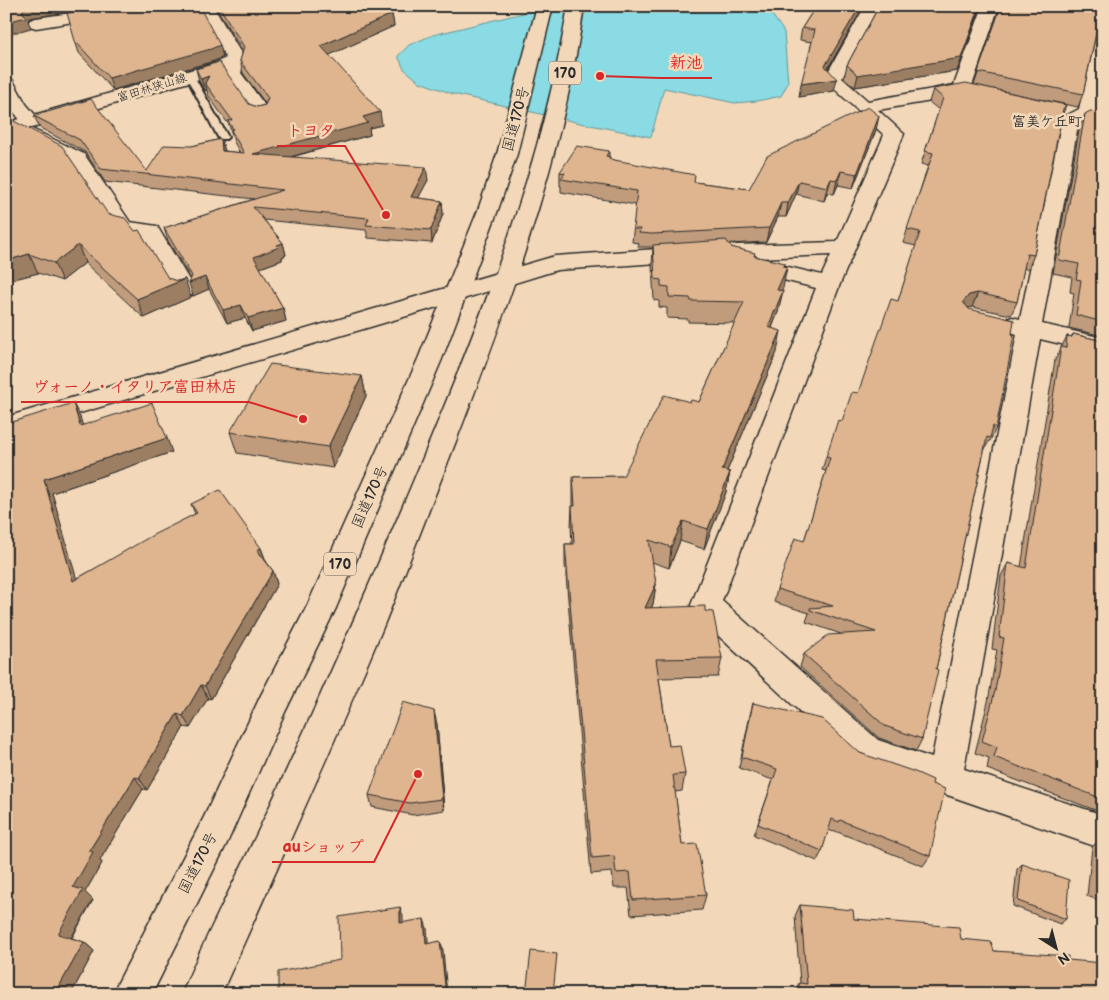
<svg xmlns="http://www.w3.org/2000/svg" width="1109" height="1000" viewBox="0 0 1109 1000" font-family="'Balsamiq Sans','Klee One',sans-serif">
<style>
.water{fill:#8adbe3;stroke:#649599}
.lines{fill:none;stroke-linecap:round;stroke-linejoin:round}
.lane-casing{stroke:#2b2b2b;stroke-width:4}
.street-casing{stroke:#2b2b2b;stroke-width:3}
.secondary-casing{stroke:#2b2b2b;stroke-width:3}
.highway-casing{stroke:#2b2b2b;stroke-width:3}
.lane{fill:#f2d8b9;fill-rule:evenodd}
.street{fill:#f2d8b9;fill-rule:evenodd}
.secondary{fill:#f2d8b9;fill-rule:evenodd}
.highway{fill:#f2d8b9;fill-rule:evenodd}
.wall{fill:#c09c7b;stroke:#2b2b2b}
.shaded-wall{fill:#9c7f64;stroke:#2b2b2b}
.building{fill:#dfb58f;stroke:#2b2b2b}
.labels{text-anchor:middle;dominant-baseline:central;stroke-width:5;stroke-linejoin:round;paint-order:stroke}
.far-street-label{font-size:12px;fill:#2b2b2b;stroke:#f2d8b9}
.shield{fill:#f2d8b9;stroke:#675f56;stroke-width:1}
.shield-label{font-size:14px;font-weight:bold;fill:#2b2b2b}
.far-neighbourhood-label{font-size:14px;font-weight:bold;fill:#2b2b2b;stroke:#f2d8b9}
.street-label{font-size:15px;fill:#2b2b2b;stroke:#f2d8b9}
.leader{fill:none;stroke:#d62828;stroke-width:2}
.callout-dot{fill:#d62828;stroke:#f2d8b9;stroke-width:2}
.callout-label{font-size:16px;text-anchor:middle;font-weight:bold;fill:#d62828;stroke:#f2d8b9;stroke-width:5;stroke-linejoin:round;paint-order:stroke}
</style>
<rect width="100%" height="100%" fill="#f2d8b9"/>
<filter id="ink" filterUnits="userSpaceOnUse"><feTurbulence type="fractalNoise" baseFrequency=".02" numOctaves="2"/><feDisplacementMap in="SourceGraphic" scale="10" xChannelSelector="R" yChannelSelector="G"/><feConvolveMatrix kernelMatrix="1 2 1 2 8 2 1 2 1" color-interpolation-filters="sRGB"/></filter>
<g filter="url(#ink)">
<polygon class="water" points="552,6 766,6 784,32 788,83 781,96 757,101 735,103 664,88 651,137 580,123 453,94 420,82 404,69 398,56 409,45 433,35"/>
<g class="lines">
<defs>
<polygon id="lane" points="190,73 194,76 228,137 226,139 220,139 218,137 186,76"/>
<g id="street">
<polygon points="121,6 145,6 143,9 121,17 98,18 36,28 30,26 28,23 30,20 36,18"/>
<polygon points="865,6 881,6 842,78 868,101 954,85 983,6 999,6 972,86 976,90 973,94 878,110 904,134 840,284 722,601 878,740 932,758 1017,334 1004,330 1000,325 1004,320 1012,317 1020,319 1060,122 1062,118 1079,109 1095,36 1097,32 1103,31 1103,82 1097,112 1095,116 1078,125 1042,324 1103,338 1103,354 1040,339 964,769 1103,815 1103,849 855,763 695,614 691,605 816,288 743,270 740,265 743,260 751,258 822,275 831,255 701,260 557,270 424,311 6,435 6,417 555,256 701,246 837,242 884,135 824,79"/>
<polygon points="236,55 242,56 245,60 241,73 269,111 267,115 260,117 253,115 223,73 230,56"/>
<polygon points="6,78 12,79 26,104 41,122 39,126 32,128 25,126 9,106 6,101"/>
<polygon points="32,129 84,154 130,222 157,226 195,290 192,295 184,297 176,295 141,236 116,231 70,162 25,139 22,135 25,131"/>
</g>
<polygon id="secondary" points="197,6 213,6 245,60 242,64 227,71 6,135 6,123 215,63 226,58"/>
<g id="highway">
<polygon points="537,6 553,6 517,154 498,210 442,359 336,608 285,712 228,841 152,994 112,994 204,817 260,697 307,606 418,359 478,210 497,154"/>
<path d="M 568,6 L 584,6 C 562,165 504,318 446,467 C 425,520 405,573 384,625 C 332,749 276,871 221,994 L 182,994 C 207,931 240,872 268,810 C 323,692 375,573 425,453 C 485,309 543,161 568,6 Z"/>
</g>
</defs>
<use href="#lane" class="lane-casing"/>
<use href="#street" class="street-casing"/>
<use href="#secondary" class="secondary-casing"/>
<use href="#highway" class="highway-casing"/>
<use href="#lane" class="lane"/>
<use href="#street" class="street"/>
<use href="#secondary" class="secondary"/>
<use href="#highway" class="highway"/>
</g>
<g class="wall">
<polygon points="215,6 389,6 392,14 394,26 329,55 382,125 369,128 370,135 292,157 428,180 418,198 442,201 443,214 432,243 368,238 366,230 264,220 283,243 286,255 282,257 282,260 260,268 283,308 286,321 252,331 245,318 227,323 209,289 193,296 191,279 168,241 164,228 254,199 105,182 85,152 40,128 34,116 147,171 192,146 221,139 225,151 240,153 234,142 229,125 208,95 207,90 205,91 199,81 196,69 249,104 257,107 265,105 265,103 243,73 240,61 243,52"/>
<polygon points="816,6 864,6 828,69 834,91 799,97 812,42 800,40 802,28"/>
<polygon points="879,6 981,6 957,71 855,87 844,78 847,65"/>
<polygon points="1001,6 1103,8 1103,30 1097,30 1083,94 1078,107 974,85"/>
<polygon points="118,7 223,57 214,61 113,90 79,53 75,41"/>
<polygon points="933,89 1066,105 1062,117 1034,255 1028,269 1024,268 1017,302 1011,315 972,307 968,308 996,428 990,441 989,441 984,451 936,669 922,739 916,751 879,738 800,667 804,654 841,634 806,622 809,613 774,602 777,589 804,541 826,471 822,470 826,457 842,421 858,393 898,301 916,246 903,243 928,166 921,164 939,110 929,102"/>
<polygon points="1103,93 1103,336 1069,328 1074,293 1070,292 1072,277 1053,273 1080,126 1085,114 1099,112"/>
<polygon points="6,118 108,214 168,278 191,297 144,318 85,263 62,281 38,273 6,281"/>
<polygon points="876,130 853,188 838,185 834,194 827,193 824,201 796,194 786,217 778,217 766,242 729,244 731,247 787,267 781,291 778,312 772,328 777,352 727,471 730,472 726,492 704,549 680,541 669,568 652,562 656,584 653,604 651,608 705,611 722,658 718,677 659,678 669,746 685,774 682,791 675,792 682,845 706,895 702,910 631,915 628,888 614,888 612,872 591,874 565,564 565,544 572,544 571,526 572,506 573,506 573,477 623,476 690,402 699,402 735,323 688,322 688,319 667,318 667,308 659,307 659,301 654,300 652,266 653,247 638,247 639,243 632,242 636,205 561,192 561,186 560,186 560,172 609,151 609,157 610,157 610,159 694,182 749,189"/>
<polygon points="1073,334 1103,341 1103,813 987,769 989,758 975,753 988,702 997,650 992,649 1001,576 1008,563 1021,567 1055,360 1067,336 1071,337"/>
<polygon points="362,376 366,396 333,468 237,453 230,432"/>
<polygon points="80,417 82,425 172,452 52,493 76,579 195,514 191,504 261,548 266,561 273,571 277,584 211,699 208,698 190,728 184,727 147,790 143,789 100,860 102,863 85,892 93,900 72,938 84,942 94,951 71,994 6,424"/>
<polygon points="753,703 860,753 932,784 930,856 923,866 835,831 834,832 828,830 822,851 817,861 754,835 773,780 739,768 750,715"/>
<polygon points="437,724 444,810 413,815 372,807 369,795"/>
<polygon points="1102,837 1103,837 1103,902 1087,896 1092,847"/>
<polygon points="1022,864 1066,919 1060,924 1013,906 1017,869"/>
<polygon points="800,905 854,919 961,939 994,951 1068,960 1103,994 794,994 794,992 799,983 800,983 795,916"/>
</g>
<g class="shaded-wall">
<polygon points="28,6 107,6 29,18 28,21 31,28 6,35 6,22 22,12 25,7"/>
<polygon points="860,6 864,6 822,78 825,66"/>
<polygon points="980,6 981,6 957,71 855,87 858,75"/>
<polygon points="392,14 394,26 323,58 321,46"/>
<polygon points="220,45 223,57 214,61 113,90 109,78"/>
<polygon points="209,76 205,83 207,90 205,91 201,79"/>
<polygon points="837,79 834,91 799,97 801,84"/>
<polygon points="380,112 382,125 369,128 370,135 257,166 253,154 363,117"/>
<polygon points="879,116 876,130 853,188 857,174"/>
<polygon points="221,139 225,151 222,151"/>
<polygon points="426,167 428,180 412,210 411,197"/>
<polygon points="841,171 838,185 834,194 837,180"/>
<polygon points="831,179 827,193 824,201 827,187"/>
<polygon points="799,181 796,194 786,217 788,203"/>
<polygon points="442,201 443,214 432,243 431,230"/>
<polygon points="781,203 778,217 766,242 769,228"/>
<polygon points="283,243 286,255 282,257 282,260 257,269 254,257 277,245"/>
<polygon points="78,245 85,263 62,281 54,263"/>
<polygon points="29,254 38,273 6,281 6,261"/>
<polygon points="785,263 782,279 787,267 783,288 773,311 777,290"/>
<polygon points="205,277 209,289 193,296 189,283"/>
<polygon points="185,279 191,297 144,318 137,299"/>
<polygon points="783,291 778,312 764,348 768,327"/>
<polygon points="978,293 972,307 964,309 963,302 969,295"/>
<polygon points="241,305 245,318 227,323 223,310"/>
<polygon points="283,308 286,321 252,331 248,318"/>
<polygon points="781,331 777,352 719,490 722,470"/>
<polygon points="362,376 366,396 333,468 328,447"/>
<polygon points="73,403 80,417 87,440 80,426"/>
<polygon points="167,438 172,452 52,493 81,594 73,581 44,479"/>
<polygon points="730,472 726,492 704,549 708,529"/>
<polygon points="683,521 680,541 669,568 671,547"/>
<polygon points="261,548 266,562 257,550"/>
<polygon points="273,571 277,584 211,699 205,686"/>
<polygon points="656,584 653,604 643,628 645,608"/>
<polygon points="201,685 208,698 190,728 183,716"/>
<polygon points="434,711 437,724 444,810 442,799"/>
<polygon points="177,714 184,727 147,790 139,778"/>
<polygon points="135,777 143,789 100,860 102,863 85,892 93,900 68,943 58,934 73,887 89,851"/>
<polygon points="400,907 403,916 403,932 400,923"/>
<polygon points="424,919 427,928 429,953 426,944"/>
<polygon points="440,941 443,950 447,994 446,994"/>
<polygon points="84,942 94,951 71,994 55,994"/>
</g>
<g class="building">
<polygon points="6,6 28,6 25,7 22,12 27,17 6,22"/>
<polygon points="121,6 199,6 220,45 211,49 109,78 75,41 67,13 118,7"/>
<polygon points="219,6 389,6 392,14 321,46 380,112 363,117 368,123 253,154 426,167 411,197 442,201 431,230 366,225 369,218 253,207 283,243 277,245 279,247 254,257 283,308 248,318 241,305 223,310 205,277 189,283 192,276 164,228 283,190 101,169 80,140 34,116 91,99 147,171 164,145 192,146 221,139 222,151 244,153 231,130 233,129 228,121 232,120 205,83 209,76 201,79 196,69 219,62 249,104 257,107 265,105 268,98 240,61 244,47"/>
<polygon points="816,6 860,6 825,66 837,79 801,84 815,30 802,28"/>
<polygon points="879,6 980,6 961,58 858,75 847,65"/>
<polygon points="1001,6 1090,6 1103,8 1103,18 1101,18 1098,24 1083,94 978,72"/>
<polygon points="966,83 1066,105 1063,109 1034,255 1027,254 1017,302 978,293 969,295 963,302 969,309 1014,320 1012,334 1014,335 996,428 993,426 990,438 987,437 936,669 938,670 922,739 885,726 804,654 828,635 876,632 810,610 810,608 833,606 777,589 795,538 804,541 830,458 826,457 838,420 842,421 852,392 858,393 891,299 898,301 920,232 907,229 933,153 925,151 943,98 933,89"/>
<polygon points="868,107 879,116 857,174 841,171 837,180 831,179 827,187 799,181 788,203 781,203 769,228 652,234 639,233 640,229 633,229 637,191 561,179 565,173 560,172 577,146 609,151 606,156 610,157 609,159 695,175 694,182 749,189 767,156"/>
<polygon points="1090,111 1097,112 1103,111 1103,322 1076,315 1081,280 1076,279 1079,264 1059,260 1085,114"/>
<polygon points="6,118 8,118 62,146 108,214 125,218 135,231 139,230 168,278 177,281 185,279 137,299 78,245 54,263 29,254 6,261"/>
<polygon points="726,240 731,247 755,253 754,256 785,263 783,266 787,267 777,290 783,291 768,327 781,331 722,470 730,472 708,529 683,521 671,547 649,540 656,584 645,608 705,606 705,611 713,612 722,658 656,659 669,746 680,745 685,774 673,775 682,845 697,844 706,895 633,900 630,872 616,873 614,856 592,858 565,544 574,544 572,506 575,506 573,477 623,476 664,395 690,402 691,400 699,402 744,302 691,301 690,298 669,297 669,287 661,286 661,280 655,279 653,245"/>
<polygon points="1073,334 1103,341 1103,799 994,757 997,747 982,741 995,691 1004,638 999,637 1008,563 1026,568 1061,347 1066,348 1067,336 1072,337"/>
<polygon points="270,364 362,376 328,447 230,432"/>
<polygon points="73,403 80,426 152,403 167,438 44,479 73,581 153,535 197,513 191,504 220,490 261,548 257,550 273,571 205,686 201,685 183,716 177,714 139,778 135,777 89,851 93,852 73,887 83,890 58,934 84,942 55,994 6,994 6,424"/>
<polygon points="403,702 434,711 442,799 410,803 369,795"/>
<polygon points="753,703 822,719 860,753 915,772 933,780 932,784 945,789 930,856 840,820 839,822 832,819 822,851 758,824 777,769 742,757"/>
<polygon points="1102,837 1103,837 1103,888 1097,886"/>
<polygon points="1022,864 1069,880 1066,919 1018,901"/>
<polygon points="800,905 853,910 854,919 959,927 961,939 991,942 994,951 1068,956 1068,960 1103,963 1103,994 800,994 799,983 807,984"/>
<polygon points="400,907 400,923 424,919 426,944 440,941 446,994 278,994 278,972 340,960 339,917"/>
<polygon points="531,951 557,954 553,994 526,994"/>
</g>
</g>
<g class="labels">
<g class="far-street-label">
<text transform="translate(152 88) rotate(-17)">富田林狭山線</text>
</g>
<g class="shield">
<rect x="549" y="61.5" width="32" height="23" rx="4"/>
<rect x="324" y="552.5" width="32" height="23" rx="4"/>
</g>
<g class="shield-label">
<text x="565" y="73">170</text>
<text x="340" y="564">170</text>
</g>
<g class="far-neighbourhood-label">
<text x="1047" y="121">富美ケ丘町</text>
</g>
<g class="street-label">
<text transform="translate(516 119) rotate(-75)">国道170号</text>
<text transform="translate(370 497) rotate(-66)">国道170号</text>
<text transform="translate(198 863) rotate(-63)">国道170号</text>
</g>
</g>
<path class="leader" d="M600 76L660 78H712M386 215L345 146H277M303 419L249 402H21M418 774L374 862H272"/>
<g class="callout-dot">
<circle cx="600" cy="76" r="5"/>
<circle cx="386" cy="215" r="5"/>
<circle cx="303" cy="419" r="5"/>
<circle cx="418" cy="774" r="5"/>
</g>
<g class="callout-label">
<text x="686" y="68">新池</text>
<text x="311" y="136">トヨタ</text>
<text x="135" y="392">ヴォーノ・イタリア富田林店</text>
<text x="323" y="852">auショップ</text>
</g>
<rect width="1109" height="1000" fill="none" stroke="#f2d8b9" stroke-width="25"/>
<rect x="12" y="12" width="1084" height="975" fill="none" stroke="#2b2b2b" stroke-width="2" filter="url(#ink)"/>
<g transform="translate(1056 948) rotate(144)" stroke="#f2d8b9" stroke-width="4" paint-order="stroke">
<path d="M0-4L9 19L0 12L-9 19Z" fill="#2b2b2b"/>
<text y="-8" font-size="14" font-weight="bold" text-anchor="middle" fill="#2b2b2b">N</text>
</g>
</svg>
